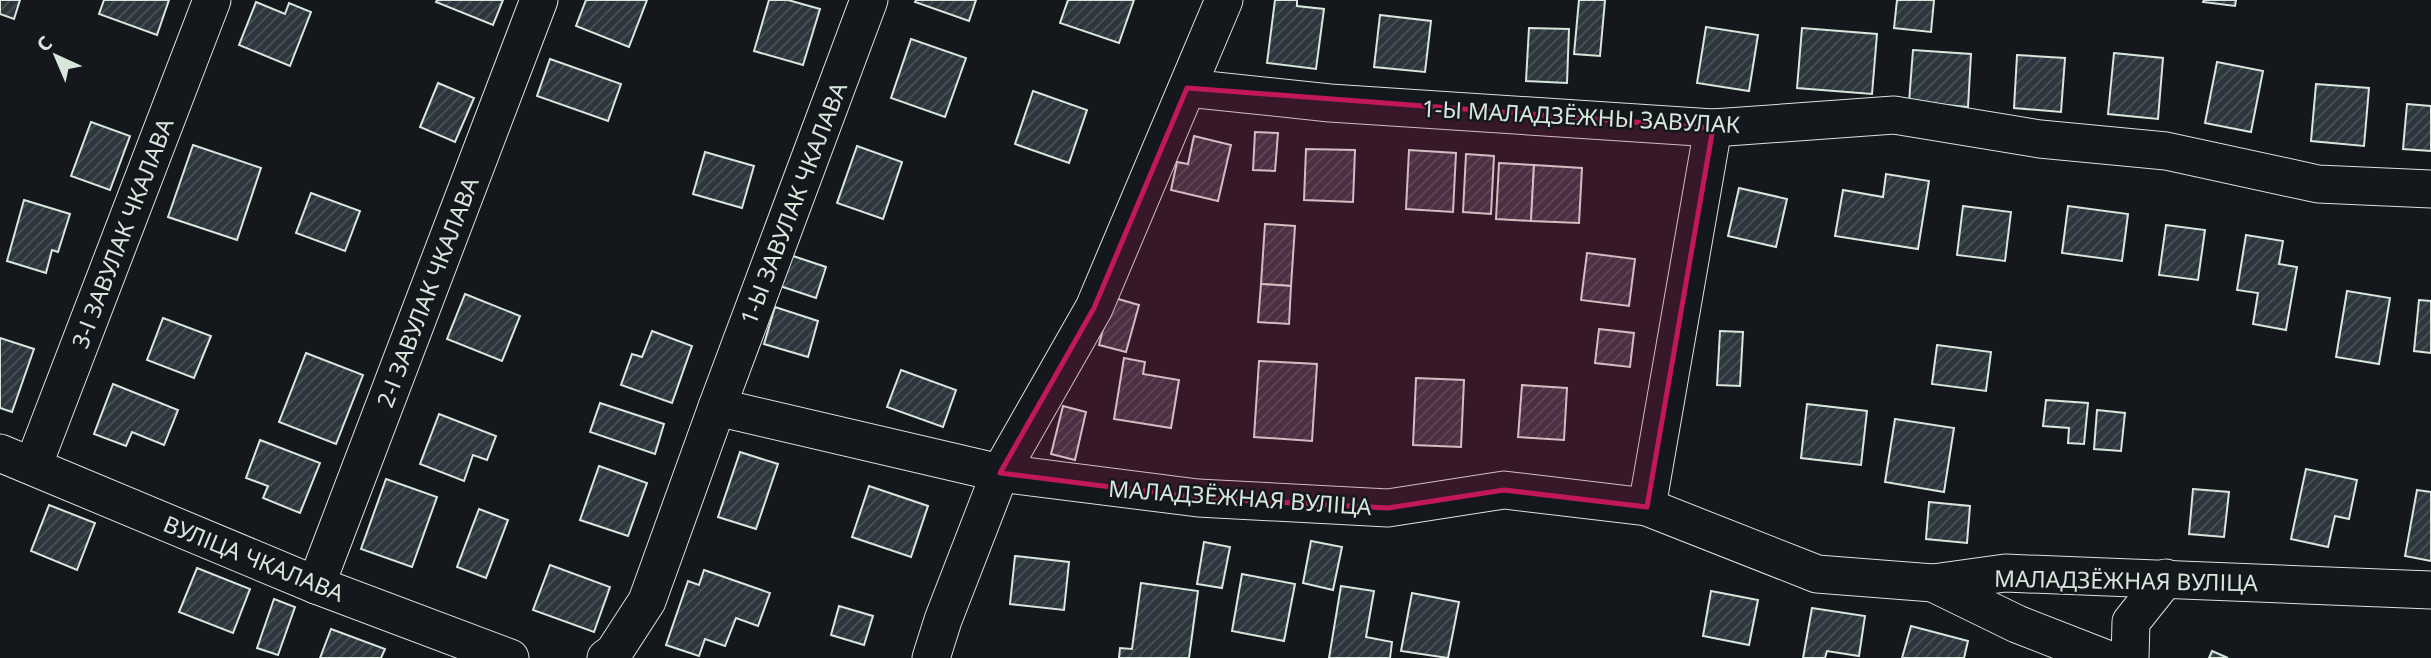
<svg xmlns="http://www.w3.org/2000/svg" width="2431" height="658" viewBox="0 0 2431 658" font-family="'Noto Sans',sans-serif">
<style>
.building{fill:url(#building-hatch);stroke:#d8e6dc;stroke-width:2}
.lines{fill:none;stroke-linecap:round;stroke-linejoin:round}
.minor-casing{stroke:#d8e6dc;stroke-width:39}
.minor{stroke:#14181c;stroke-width:37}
.marked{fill:#c2185b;fill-opacity:0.2;stroke:#c2185b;stroke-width:5;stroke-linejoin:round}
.labels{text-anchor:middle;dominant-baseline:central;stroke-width:5;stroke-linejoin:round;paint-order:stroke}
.street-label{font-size:23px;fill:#d8e6dc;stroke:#14181c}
</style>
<defs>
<pattern id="building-hatch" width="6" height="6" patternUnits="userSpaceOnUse" patternTransform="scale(1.75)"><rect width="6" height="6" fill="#2c363c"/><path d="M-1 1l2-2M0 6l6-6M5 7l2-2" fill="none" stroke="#4a5358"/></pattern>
</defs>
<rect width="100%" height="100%" fill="#14181c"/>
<g class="building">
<polygon points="0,0 20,0 14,19 0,14"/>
<polygon points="104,0 169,0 157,35 99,14"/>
<polygon points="437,0 503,0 493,25 436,2"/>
<polygon points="586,0 647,0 629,47 576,26"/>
<polygon points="769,0 788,0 820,9 803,65 754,51"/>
<polygon points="916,0 976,0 969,21 915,2"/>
<polygon points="1068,0 1134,0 1119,43 1060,23"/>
<polygon points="1275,0 1297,0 1297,6 1324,9 1316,69 1267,63"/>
<polygon points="1579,0 1605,0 1600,56 1574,54"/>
<polygon points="1897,0 1934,0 1931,32 1894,28"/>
<polygon points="2204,0 2236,0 2235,6 2203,2"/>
<polygon points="256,2 285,14 289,3 311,12 290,66 239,45"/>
<polygon points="1380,15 1431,21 1425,72 1374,67"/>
<polygon points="1706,27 1758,35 1749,91 1697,83"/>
<polygon points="1529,28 1569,29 1567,83 1526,81"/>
<polygon points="1802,28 1877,34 1872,94 1797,88"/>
<polygon points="911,39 966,58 945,117 891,98"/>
<polygon points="1913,50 1971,54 1968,107 1909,102"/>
<polygon points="2114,53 2163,58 2158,119 2108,114"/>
<polygon points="2017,55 2065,58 2061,112 2014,108"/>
<polygon points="550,59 621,84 608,121 537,96"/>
<polygon points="2217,62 2263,71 2251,132 2205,123"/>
<polygon points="438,83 474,98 455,142 420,127"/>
<polygon points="2316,84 2369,88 2364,146 2311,141"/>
<polygon points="1033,91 1087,110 1069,163 1015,144"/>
<polygon points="2407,104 2431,106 2431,151 2403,149"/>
<polygon points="91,122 130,136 110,190 71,176"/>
<polygon points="1255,132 1278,133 1275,171 1253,170"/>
<polygon points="1194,136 1231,145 1218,201 1171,190 1177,162 1188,164"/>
<polygon points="193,145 261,168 237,240 168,217"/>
<polygon points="857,146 902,162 883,219 837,203"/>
<polygon points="1306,149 1355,150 1353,202 1304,200"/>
<polygon points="1409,150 1456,153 1453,212 1406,209"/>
<polygon points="705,152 754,166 742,208 693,194"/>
<polygon points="1466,154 1494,156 1491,214 1463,212"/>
<polygon points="1499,163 1534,165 1531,221 1496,219"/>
<polygon points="1534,165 1582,168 1579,223 1531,221"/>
<polygon points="1886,174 1929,181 1918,249 1835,236 1843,190 1883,197"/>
<polygon points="1739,188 1787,199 1776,247 1728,236"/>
<polygon points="311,193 360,211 345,251 296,233"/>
<polygon points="24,200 70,214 58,252 52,250 46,273 7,261"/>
<polygon points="1963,206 2011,212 2005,261 1957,255"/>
<polygon points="2068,206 2128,214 2122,261 2062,253"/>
<polygon points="1265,224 1295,226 1291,286 1261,284"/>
<polygon points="2166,225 2205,230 2198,280 2159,275"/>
<polygon points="2246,235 2283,241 2279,264 2297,267 2286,330 2253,324 2258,293 2237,290"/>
<polygon points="1587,253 1635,259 1629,306 1581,300"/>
<polygon points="790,255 826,267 816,298 780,286"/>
<polygon points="1261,284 1291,286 1289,324 1258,322"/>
<polygon points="2347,291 2390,298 2379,364 2336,357"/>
<polygon points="465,294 520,316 502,361 447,339"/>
<polygon points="1111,297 1139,305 1126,352 1099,345"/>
<polygon points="2419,300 2431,301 2431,353 2414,351"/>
<polygon points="775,307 818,321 808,357 764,344"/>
<polygon points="163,318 211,336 194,378 147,360"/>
<polygon points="1599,329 1634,333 1630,367 1595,363"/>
<polygon points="652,331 692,346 672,403 621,385 632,354 642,357"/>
<polygon points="1720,331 1743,332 1740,386 1717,385"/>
<polygon points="0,338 34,349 12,412 0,408"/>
<polygon points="1937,345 1991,352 1986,391 1932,384"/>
<polygon points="306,353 363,375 336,444 279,422"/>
<polygon points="1124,358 1145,362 1143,374 1179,380 1171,428 1114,419"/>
<polygon points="1259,361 1317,364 1312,441 1254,437"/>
<polygon points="901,370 956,390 943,427 887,407"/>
<polygon points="1416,378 1464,380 1461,447 1413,445"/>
<polygon points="113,384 178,410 164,445 132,432 126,446 94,434"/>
<polygon points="1522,385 1567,388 1564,440 1518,437"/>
<polygon points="2046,400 2088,403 2084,444 2068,443 2069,428 2043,426"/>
<polygon points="600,403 664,424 655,454 590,432"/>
<polygon points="1807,404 1867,411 1861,465 1801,458"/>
<polygon points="1063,406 1086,412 1075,460 1051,454"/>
<polygon points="2097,410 2125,413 2121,451 2094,449"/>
<polygon points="439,414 496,436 487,460 473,455 464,481 420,464"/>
<polygon points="1895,419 1954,428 1944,492 1885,482"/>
<polygon points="260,440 320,463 300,513 263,498 268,486 246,478"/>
<polygon points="740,452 778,464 756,529 718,517"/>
<polygon points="599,466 647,483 628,536 580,520"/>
<polygon points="2306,469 2357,480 2349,519 2335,516 2328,547 2291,539"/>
<polygon points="386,479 437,497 412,567 361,549"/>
<polygon points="869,486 928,506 911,557 852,537"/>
<polygon points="2193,489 2229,492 2224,537 2189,534"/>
<polygon points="2417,490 2431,492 2431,561 2405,556"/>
<polygon points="1929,502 1970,506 1967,543 1926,539"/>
<polygon points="49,505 95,523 77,570 31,551"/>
<polygon points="479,509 508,520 486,578 457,567"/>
<polygon points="1311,541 1342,547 1333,590 1303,583"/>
<polygon points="1204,542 1230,547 1222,588 1197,584"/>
<polygon points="1015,556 1069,562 1064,610 1010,604"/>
<polygon points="550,565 610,587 594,632 533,610"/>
<polygon points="197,568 250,589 233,633 179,612"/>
<polygon points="704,570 770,593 758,626 736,618 725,646 705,639 699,656 666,645 688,581 699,585"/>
<polygon points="1242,574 1295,584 1284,641 1232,631"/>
<polygon points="1141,583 1198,591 1189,658 1119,658 1120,648 1132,649"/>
<polygon points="1341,586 1374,591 1366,637 1392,642 1390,658 1329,658"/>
<polygon points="1711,591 1758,600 1749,645 1703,636"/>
<polygon points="1412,593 1459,602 1448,658 1401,651"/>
<polygon points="274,599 295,607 278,655 257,648"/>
<polygon points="839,606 873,616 864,645 831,635"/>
<polygon points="1812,608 1865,616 1859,656 1827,651 1825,658 1803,658"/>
<polygon points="1911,626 1968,641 1964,658 1902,658"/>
<polygon points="331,629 385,649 381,658 320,658"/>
<polygon points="2212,651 2228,658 2209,658"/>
</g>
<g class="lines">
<defs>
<g id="minor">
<polyline points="1187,88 1330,103 1713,128 1894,115 2040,139 2166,151 2318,184 2431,189"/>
<polyline points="717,407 1000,473 1198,498 1388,508 1504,490 1647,507 1817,574 1933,583 2005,573 2431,590"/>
<polyline points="0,453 316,585 510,658"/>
<polyline points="33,466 212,0"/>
<polyline points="1647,507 1713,128"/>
<polyline points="1933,583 2017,624 2104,658"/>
<polyline points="316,585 539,0"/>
<polyline points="606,658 614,652 647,601 717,407 869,0"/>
<polyline points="931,658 943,620 1000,473 1094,308 1224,0"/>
<polyline points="2130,658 2131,622 2166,578"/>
</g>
</defs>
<use href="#minor" class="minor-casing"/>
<use href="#minor" class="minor"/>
</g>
<path class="marked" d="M 1187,88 L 1713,128 L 1647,507 L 1504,490 L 1388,508 L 1198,498 L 1000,473 L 1094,308 Z"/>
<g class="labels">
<g class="street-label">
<text transform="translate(1581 116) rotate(3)">1-Ы МАЛАДЗЁЖНЫ ЗАВУЛАК</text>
<text transform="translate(793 203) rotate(-69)">1-Ы ЗАВУЛАК ЧКАЛАВА</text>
<text transform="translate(122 233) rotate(-69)">3-І ЗАВУЛАК ЧКАЛАВА</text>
<text transform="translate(427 292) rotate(-69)">2-І ЗАВУЛАК ЧКАЛАВА</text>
<text transform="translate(1240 497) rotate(4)">МАЛАДЗЁЖНАЯ ВУЛІЦА</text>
<text transform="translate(254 558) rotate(22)">ВУЛІЦА ЧКАЛАВА</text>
<text transform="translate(2126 580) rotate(1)">МАЛАДЗЁЖНАЯ ВУЛІЦА</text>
</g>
</g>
<g transform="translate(56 56) rotate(316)" stroke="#14181c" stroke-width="5" paint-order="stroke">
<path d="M0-5L12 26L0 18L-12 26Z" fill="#d8e6dc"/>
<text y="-10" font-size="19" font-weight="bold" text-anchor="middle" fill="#d8e6dc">С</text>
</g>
</svg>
